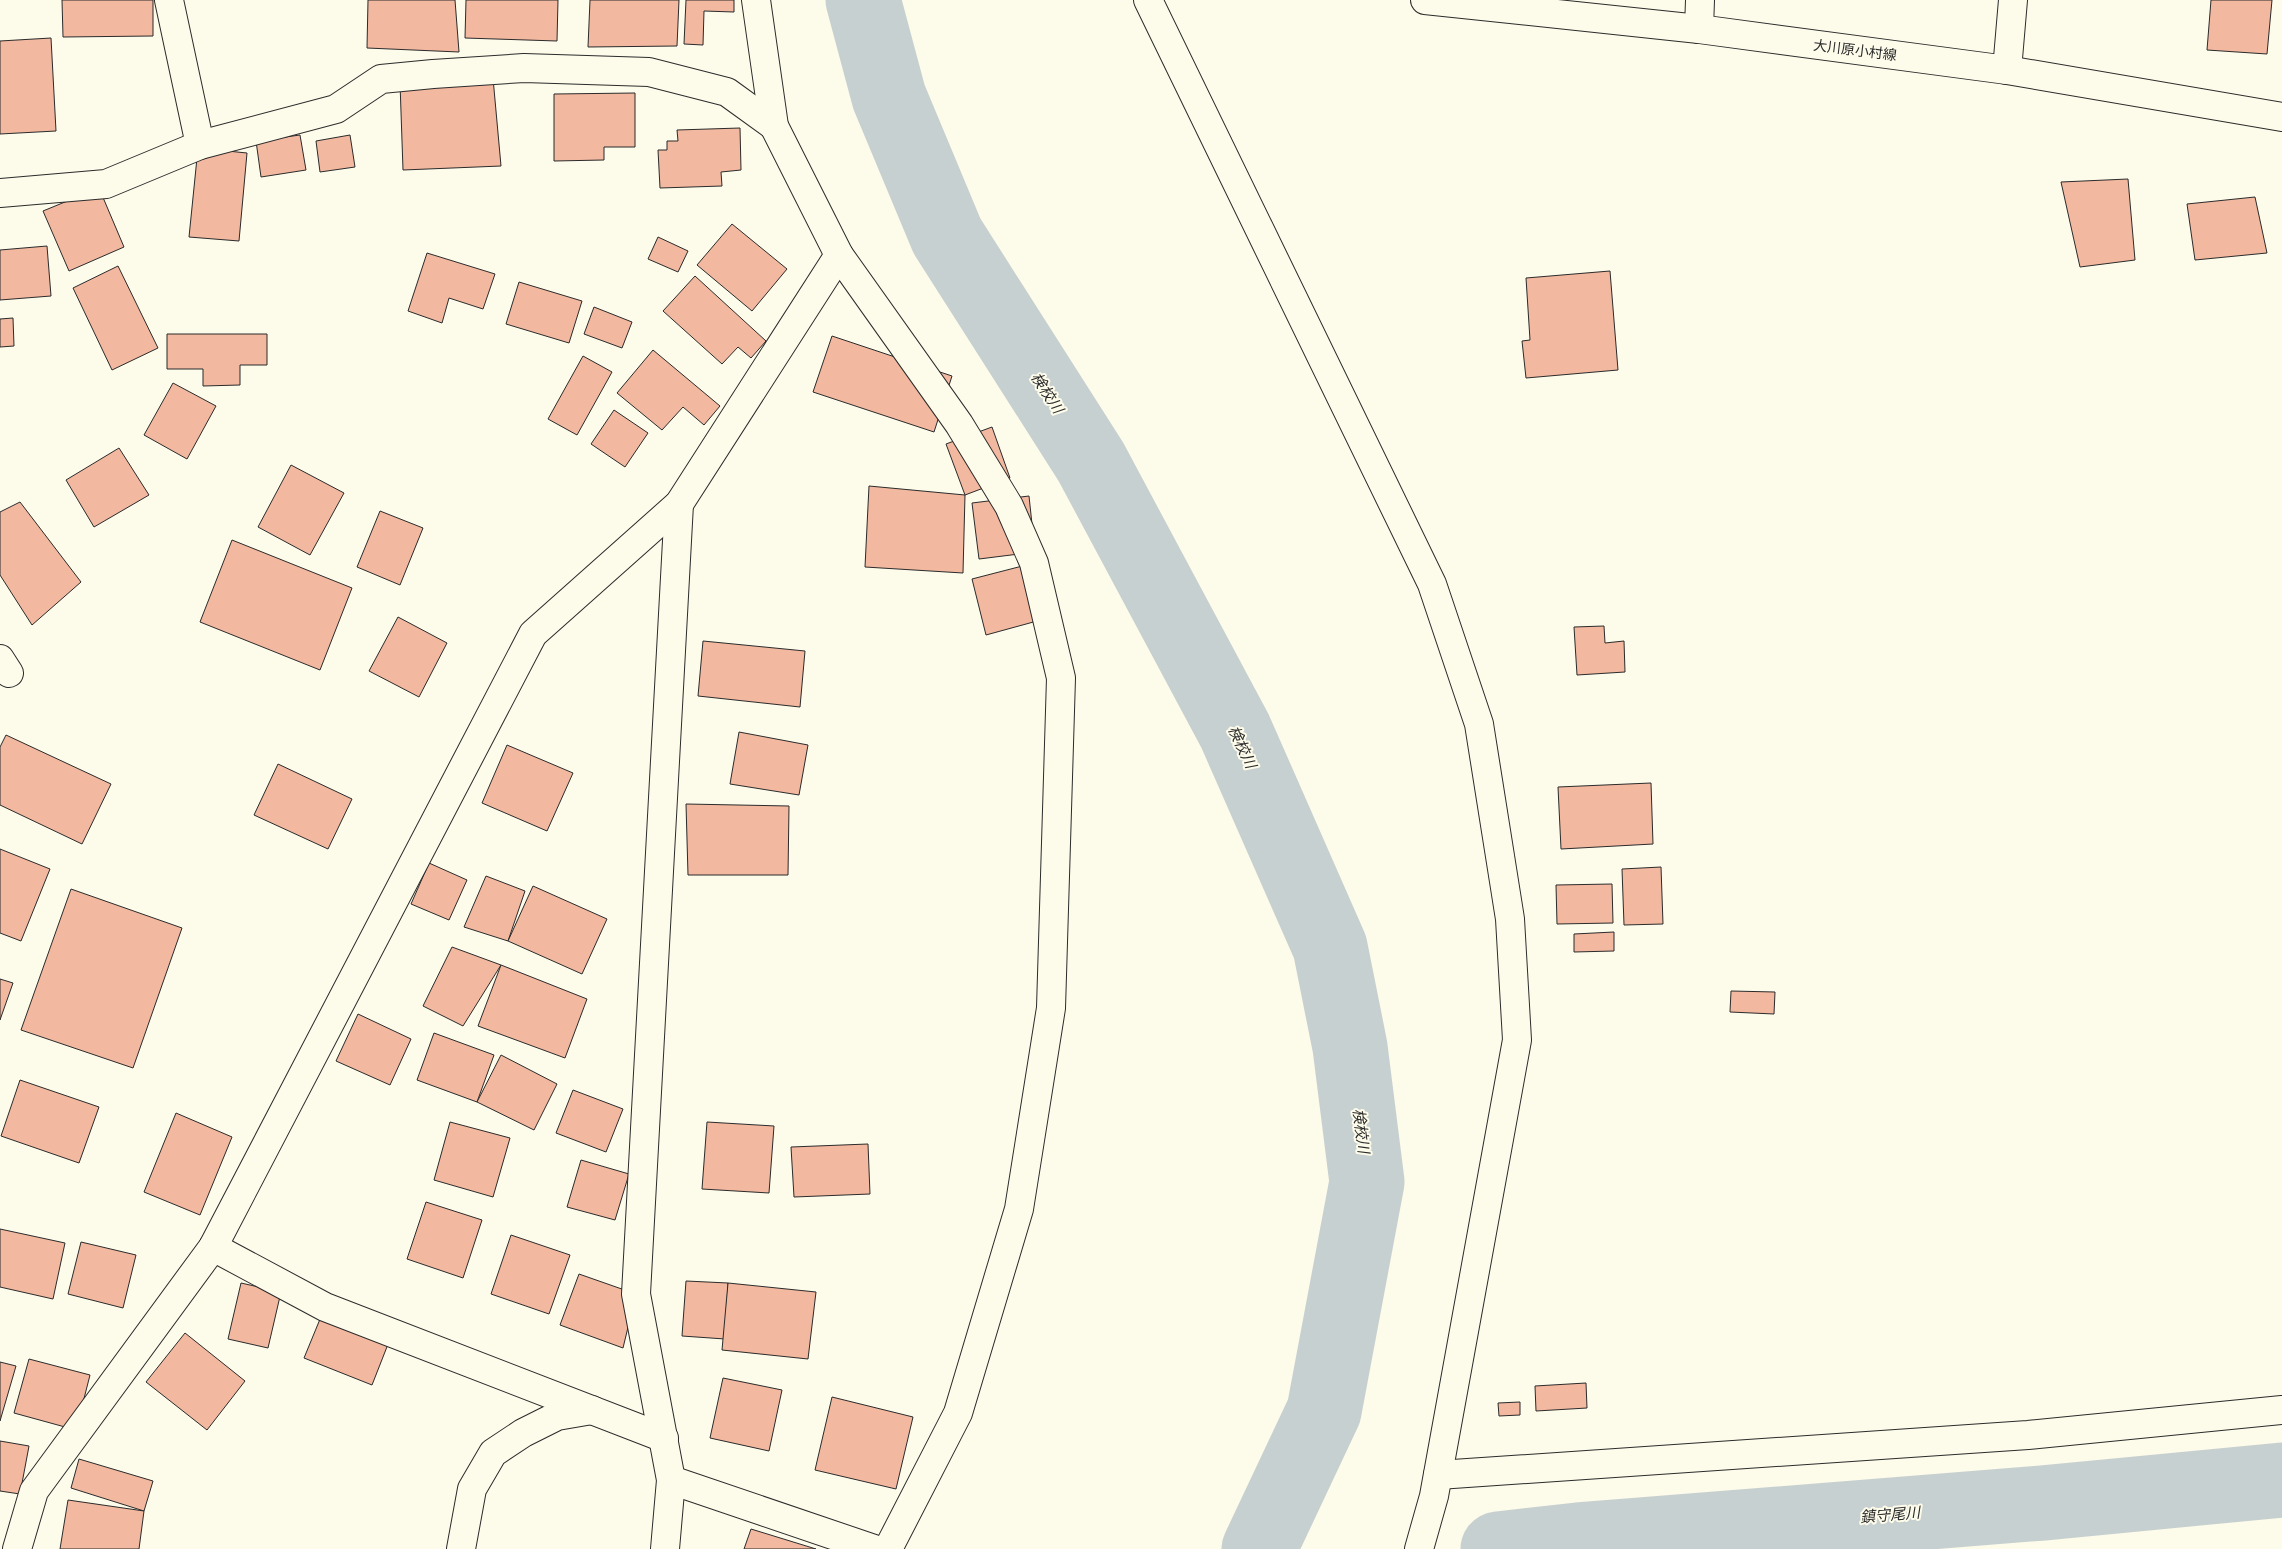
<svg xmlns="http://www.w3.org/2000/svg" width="2282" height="1549" viewBox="0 0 2282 1549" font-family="Raleway,'Noto Sans JP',sans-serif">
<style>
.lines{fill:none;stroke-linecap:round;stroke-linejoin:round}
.river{stroke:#c7d0d0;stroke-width:75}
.building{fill:#f2b8a0;stroke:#2b2b2b}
.minor-casing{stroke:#2b2b2b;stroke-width:30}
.secondary-casing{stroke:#2b2b2b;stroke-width:30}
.minor{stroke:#fdfbea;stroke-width:28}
.secondary{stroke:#fdfbea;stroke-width:28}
.labels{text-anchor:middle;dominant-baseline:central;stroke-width:4;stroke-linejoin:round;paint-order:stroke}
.street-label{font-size:14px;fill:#2b2b2b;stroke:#fdfbea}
.water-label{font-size:15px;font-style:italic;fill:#2b2b2b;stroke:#fdfbea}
</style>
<rect width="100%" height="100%" fill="#fdfbea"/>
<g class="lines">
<g class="river">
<polyline points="863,0 889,97 947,236 1091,462 1235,731 1330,947 1350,1047 1367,1182 1324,1411 1259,1549"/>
<polyline points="1498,1549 1578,1540 2043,1503 2282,1480"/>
</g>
</g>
<g class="building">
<polygon points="62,0 153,0 153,36 63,37"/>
<polygon points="368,0 455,0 459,52 367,48"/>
<polygon points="466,0 558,0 557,41 465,38"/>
<polygon points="590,0 679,0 677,46 588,47"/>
<polygon points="686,0 734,0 734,12 704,11 703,45 684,44"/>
<polygon points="2211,0 2272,0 2267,54 2207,50"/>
<polygon points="51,38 56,131 0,134 0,41"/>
<polygon points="493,78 501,166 403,170 400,83"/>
<polygon points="635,93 635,147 604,147 604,160 554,161 554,94"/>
<polygon points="740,128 741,170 721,172 722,186 660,188 658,150 667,150 667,141 678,141 677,130"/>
<polygon points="300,135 306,170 261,177 256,141"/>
<polygon points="350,135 355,167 320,172 316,141"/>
<polygon points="198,148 247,153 239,241 189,237"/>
<polygon points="2128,179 2135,260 2080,267 2061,182"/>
<polygon points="99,188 124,247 69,271 43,211"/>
<polygon points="2255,197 2267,253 2195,260 2187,204"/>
<polygon points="732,224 787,269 752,311 697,265"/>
<polygon points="658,237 688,251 678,272 648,259"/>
<polygon points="47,246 51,296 0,300 0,250"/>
<polygon points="427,253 495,274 483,309 449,298 442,323 408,311"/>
<polygon points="118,266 158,348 112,370 73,288"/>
<polygon points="1610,271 1618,370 1526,378 1522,341 1530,340 1526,278"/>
<polygon points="695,276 766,341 751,358 738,347 722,364 663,311"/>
<polygon points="519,282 582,301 569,343 506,324"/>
<polygon points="594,307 632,322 622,348 584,334"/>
<polygon points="13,318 14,346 0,347 0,319"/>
<polygon points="167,334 267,334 267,365 240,365 240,385 203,386 203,369 167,369"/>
<polygon points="832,336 952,376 934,432 813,392"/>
<polygon points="653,350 720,406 704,425 683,407 662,430 617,393"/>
<polygon points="583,356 612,372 577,435 548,419"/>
<polygon points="173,383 216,406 187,459 144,435"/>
<polygon points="614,410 648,433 625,467 591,444"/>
<polygon points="992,427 1010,478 965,495 946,444"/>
<polygon points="119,448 149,495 94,527 66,480"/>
<polygon points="291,465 344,493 310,555 258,527"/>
<polygon points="869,486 965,495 963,573 865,567"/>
<polygon points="1029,496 1035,552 979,559 972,503"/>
<polygon points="20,502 81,582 32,625 0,575 0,512"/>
<polygon points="380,511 423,528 400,585 357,567"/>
<polygon points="232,540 352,588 320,670 200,622"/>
<polygon points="1034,563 1048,618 986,635 972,579"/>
<polygon points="398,617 447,643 419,697 369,671"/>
<polygon points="1604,626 1605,643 1624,641 1625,672 1577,675 1574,627"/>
<polygon points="703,641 805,651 800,707 698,696"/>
<polygon points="739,732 808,745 799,795 730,784"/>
<polygon points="6,735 111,784 82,844 0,805 0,747"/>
<polygon points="507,745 573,773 547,831 482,803"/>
<polygon points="278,764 352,799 328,849 254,815"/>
<polygon points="1651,783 1653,844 1561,849 1558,787"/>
<polygon points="686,804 789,806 788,875 688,875"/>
<polygon points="0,849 50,869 21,941 0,933"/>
<polygon points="429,863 467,880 449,920 411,904"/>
<polygon points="1661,867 1663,924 1624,925 1622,869"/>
<polygon points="486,876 525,891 508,941 464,927"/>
<polygon points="1612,884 1613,923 1557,924 1556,885"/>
<polygon points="533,886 607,919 582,974 508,941"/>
<polygon points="71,889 182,928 133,1068 21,1030"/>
<polygon points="1614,932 1614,951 1574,952 1574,934"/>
<polygon points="452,947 501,965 463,1026 423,1006"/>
<polygon points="501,965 587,999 565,1058 478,1026"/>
<polygon points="0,979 13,983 0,1020"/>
<polygon points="1731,991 1775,992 1774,1014 1730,1012"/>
<polygon points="358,1014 411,1039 390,1085 336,1061"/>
<polygon points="434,1033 494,1055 477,1102 417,1080"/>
<polygon points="501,1055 557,1084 534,1130 477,1102"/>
<polygon points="20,1080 99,1107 79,1163 1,1136"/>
<polygon points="573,1090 623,1109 606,1152 556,1133"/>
<polygon points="176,1113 232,1137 200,1215 144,1192"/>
<polygon points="450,1122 510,1138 493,1197 434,1180"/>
<polygon points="707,1122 774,1126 769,1193 702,1189"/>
<polygon points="868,1144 870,1194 794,1197 791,1147"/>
<polygon points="581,1160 629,1174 615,1220 567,1207"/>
<polygon points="426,1202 482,1220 463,1278 407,1259"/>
<polygon points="0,1229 65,1243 53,1299 0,1287"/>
<polygon points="511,1235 570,1255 549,1314 491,1294"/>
<polygon points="81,1242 136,1255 123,1308 68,1294"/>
<polygon points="579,1274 636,1294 623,1348 560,1325"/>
<polygon points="686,1281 728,1283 725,1339 682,1336"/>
<polygon points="241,1283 281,1292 268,1348 228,1339"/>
<polygon points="728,1283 816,1292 808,1359 722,1350"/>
<polygon points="325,1307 392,1334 372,1385 304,1358"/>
<polygon points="185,1333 245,1381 207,1430 146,1382"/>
<polygon points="29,1359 90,1375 76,1430 14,1413"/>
<polygon points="0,1362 16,1366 0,1421"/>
<polygon points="723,1378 782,1390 769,1451 710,1438"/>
<polygon points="1586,1383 1587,1408 1536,1411 1535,1386"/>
<polygon points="832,1397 913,1417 896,1489 815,1470"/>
<polygon points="1520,1402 1520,1415 1499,1416 1498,1403"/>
<polygon points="0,1441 29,1446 20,1494 0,1491"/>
<polygon points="79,1459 153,1481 144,1511 71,1488"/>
<polygon points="68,1500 144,1511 139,1549 60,1549"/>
<polygon points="751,1529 816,1549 744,1549"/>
</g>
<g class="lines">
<defs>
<g id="minor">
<polyline points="169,0 200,145"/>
<polyline points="756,0 774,126 839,255 959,424 1009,506 1034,563 1061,678 1051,1008 1019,1209 958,1413 888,1549"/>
<polyline points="1148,0 1432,584 1479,724 1510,919 1517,1040 1434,1496 1419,1549"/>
<polyline points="1699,29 1700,0"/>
<polyline points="2007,70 2013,0"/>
<polyline points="0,193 106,184 200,145 336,109 381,79 433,74 524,68 649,72 727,92 774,126"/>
<polyline points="0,659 9,673"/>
<polyline points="213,1247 325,1307 664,1438"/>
<polyline points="1438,1475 2028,1435 2282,1410"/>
<polyline points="671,1480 874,1549"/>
<polyline points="17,1549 34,1491 213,1247 533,634 679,504 839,255"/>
<polyline points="461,1549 472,1489 493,1453 523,1433 557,1416 592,1410"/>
<polyline points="665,1549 671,1480 636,1294 679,504"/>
</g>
<polyline id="secondary" points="1425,0 1699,29 2007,70 2282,117"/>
</defs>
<use href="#minor" class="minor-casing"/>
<use href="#secondary" class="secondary-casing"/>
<use href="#minor" class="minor"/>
<use href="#secondary" class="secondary"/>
</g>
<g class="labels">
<g class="street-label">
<text transform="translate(1855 50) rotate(7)">大川原小村線</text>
</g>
<g class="water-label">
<text transform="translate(1047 393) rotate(57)">検校川</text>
<text transform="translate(1242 747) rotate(65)">検校川</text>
<text transform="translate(1361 1131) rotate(83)">検校川</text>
<text transform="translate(1890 1515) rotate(-5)">鎮守尾川</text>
</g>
</g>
</svg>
